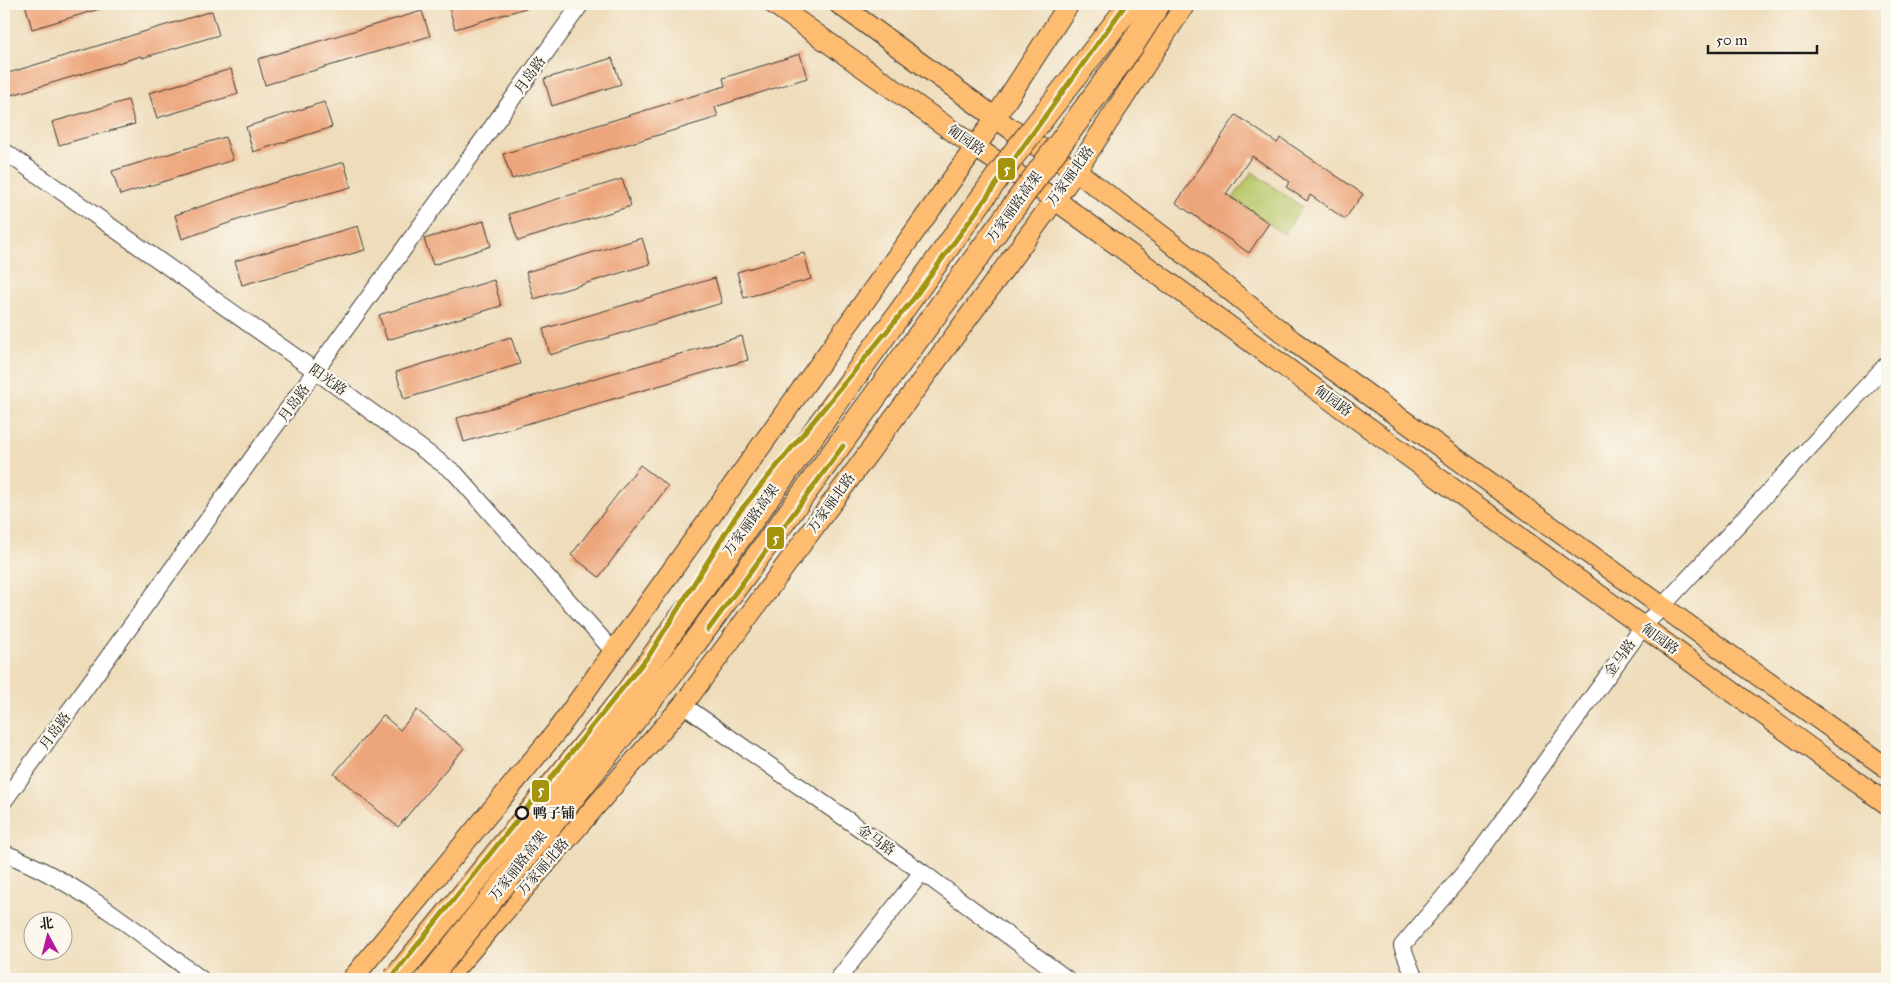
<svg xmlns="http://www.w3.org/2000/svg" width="1891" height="983" viewBox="0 0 1891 983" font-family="'IM FELL Great Primer','Noto Serif SC',serif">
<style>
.green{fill:#b7c668;stroke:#6a7142}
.building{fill:#eda67b}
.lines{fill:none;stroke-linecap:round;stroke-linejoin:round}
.minor-casing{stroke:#3c3934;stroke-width:18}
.major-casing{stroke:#3c3934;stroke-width:22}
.minor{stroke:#fff;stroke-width:16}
.major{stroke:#febc70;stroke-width:20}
.highway-bridge-casing{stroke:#3c3934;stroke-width:26;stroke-linecap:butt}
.highway-bridge{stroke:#febc70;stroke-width:24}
.metro-1-casing{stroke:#fbf7ec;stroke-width:9}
.metro-1{stroke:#a4930b;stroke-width:5}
.stop-dot{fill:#fbf7ec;stroke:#1c1c1c;stroke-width:2.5}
.labels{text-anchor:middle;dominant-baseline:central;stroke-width:4.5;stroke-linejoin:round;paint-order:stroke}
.street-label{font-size:14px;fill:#1c1c1c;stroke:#fbf7ec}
.stop-label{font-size:14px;font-weight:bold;fill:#1c1c1c;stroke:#fbf7ec;text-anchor:start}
.line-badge{stroke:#fbf7ec;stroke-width:2}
.badge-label{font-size:14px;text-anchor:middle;font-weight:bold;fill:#fff}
</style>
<rect width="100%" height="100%" fill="#fbf7ec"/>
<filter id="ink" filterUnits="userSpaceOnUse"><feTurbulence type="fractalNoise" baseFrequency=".02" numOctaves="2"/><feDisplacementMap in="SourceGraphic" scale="10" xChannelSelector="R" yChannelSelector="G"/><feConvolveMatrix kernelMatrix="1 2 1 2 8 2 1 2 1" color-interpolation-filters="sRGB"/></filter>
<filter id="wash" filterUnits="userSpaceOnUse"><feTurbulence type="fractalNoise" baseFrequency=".0096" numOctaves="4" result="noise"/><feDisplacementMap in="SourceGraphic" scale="20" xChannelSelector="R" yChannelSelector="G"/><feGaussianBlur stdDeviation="1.12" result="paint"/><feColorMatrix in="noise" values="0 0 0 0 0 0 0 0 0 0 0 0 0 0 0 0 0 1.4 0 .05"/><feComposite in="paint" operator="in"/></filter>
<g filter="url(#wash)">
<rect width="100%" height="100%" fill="#eedcba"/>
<polygon class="green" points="1252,172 1302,207 1284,234 1233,198"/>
<g id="blocks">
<g class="building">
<polygon points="25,4 105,4 106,7 32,29"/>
<polygon points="448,4 528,4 529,7 455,29"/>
<polygon points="212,11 219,35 142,58 141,56 12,95 5,74"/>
<polygon points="422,11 430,36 265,85 258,59"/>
<polygon points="800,54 807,78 715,107 718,117 512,179 503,154 725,86 723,78"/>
<polygon points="612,58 621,84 552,106 544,79"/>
<polygon points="231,69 238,94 157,118 149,93"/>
<polygon points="128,100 135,124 59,145 52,122"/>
<polygon points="324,102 332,127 253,152 246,127"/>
<polygon points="1236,115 1277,143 1281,138 1363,194 1345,219 1310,195 1307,201 1286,187 1290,182 1252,156 1226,194 1269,223 1249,253 1176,203"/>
<polygon points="225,137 233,160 120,195 112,171"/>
<polygon points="344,162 351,187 258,213 182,239 175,215 266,185"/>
<polygon points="622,179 631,206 518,241 509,214"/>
<polygon points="484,221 491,246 433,265 424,239"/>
<polygon points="358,226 365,250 242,285 235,261"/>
<polygon points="642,238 650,264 534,299 526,272"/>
<polygon points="804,253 811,279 744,298 737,272"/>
<polygon points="715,278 722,303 550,355 543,329"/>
<polygon points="494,280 501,306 387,340 379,315"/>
<polygon points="742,336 748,360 464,442 457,418"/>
<polygon points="511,337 520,364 404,399 396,372"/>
<polygon points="640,465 668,486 599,577 571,555"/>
<polygon points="417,710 464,748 398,827 334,774 383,715 400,730"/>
</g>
</g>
</g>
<g filter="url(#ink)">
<use href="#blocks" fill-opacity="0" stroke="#3c3934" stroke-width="1"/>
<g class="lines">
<defs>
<g id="minor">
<polyline points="4,151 317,372 455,473 614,652"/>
<polyline points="683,705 922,872 1067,979"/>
<polyline points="4,801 581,4"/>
<path d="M 4,853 C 78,882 138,932 201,979"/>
<polyline points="838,979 922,872"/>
<polyline points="1412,979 1414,977 1402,946 1468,868 1643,627 1887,364"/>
</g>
<g id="major">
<polyline points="774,4 975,147 1054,199 1887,804"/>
<polyline points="839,4 1011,129 1076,171 1165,238 1293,341 1887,768"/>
<polyline points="352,979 556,732 986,132 1069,4"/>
<polyline points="446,979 683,705 1076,171 1185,4"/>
</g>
</defs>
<use href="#minor" class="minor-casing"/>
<use href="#major" class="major-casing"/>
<use href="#minor" class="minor"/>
<use href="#major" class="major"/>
<defs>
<g id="highway-bridge">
<polyline points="395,979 626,695 1014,154 1131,4"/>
<polyline points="428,979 687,653 1130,48 1158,4"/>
</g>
</defs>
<use href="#highway-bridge" class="highway-bridge-casing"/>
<use href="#highway-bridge" class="highway-bridge"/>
<defs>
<g id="metro-1">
<polyline points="708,630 843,446"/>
<polyline points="390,979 650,654 736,516 914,298 1126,4"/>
</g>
</defs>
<use href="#metro-1" class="metro-1-casing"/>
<use href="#metro-1" class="metro-1"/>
</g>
</g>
<circle class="stop-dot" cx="522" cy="813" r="6"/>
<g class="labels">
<g class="street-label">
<text transform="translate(530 75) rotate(-54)">月岛路</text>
<text transform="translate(966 140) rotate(35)">匍园路</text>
<text transform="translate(1070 176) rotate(-54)">万家丽北路</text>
<text transform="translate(1014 207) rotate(-54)">万家丽路高架</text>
<text transform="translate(328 380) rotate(36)">阳光路</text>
<text transform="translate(1333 401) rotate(36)">匍园路</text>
<text transform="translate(294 403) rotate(-54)">月岛路</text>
<text transform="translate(831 503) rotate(-54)">万家丽北路</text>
<text transform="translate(751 520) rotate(-54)">万家丽路高架</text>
<text transform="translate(1660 639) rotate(36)">匍园路</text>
<text transform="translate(1620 658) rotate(-54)">金马路</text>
<text transform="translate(55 731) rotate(-54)">月岛路</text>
<text transform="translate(876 840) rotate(35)">金马路</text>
<text transform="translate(518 866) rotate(-52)">万家丽路高架</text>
<text transform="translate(543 867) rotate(-49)">万家丽北路</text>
</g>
<g class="stop-label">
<text x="533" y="813">鸭子铺</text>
</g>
</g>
<g class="line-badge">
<rect x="997" y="157" width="19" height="24" rx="5" fill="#a4930b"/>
<rect x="766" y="526" width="19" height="24" rx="5" fill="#a4930b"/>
<rect x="531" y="779" width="19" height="24" rx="5" fill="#a4930b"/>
</g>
<g class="badge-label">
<text x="1007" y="174">5</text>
<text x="776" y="543">5</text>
<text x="541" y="795">5</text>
</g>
<rect width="1891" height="983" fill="none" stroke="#fbf7ec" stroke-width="20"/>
<g transform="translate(48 936) rotate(353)"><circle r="24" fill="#fbf7ec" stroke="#a29f99"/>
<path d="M0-4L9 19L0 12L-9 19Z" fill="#b5179e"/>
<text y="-8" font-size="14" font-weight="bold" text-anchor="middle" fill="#1c1c1c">北</text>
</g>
<path d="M1708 45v8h109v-8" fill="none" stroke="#1c1c1c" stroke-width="2.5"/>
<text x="1716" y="45" font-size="15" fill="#1c1c1c" stroke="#fbf7ec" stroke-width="4" paint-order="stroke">50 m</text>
</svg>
